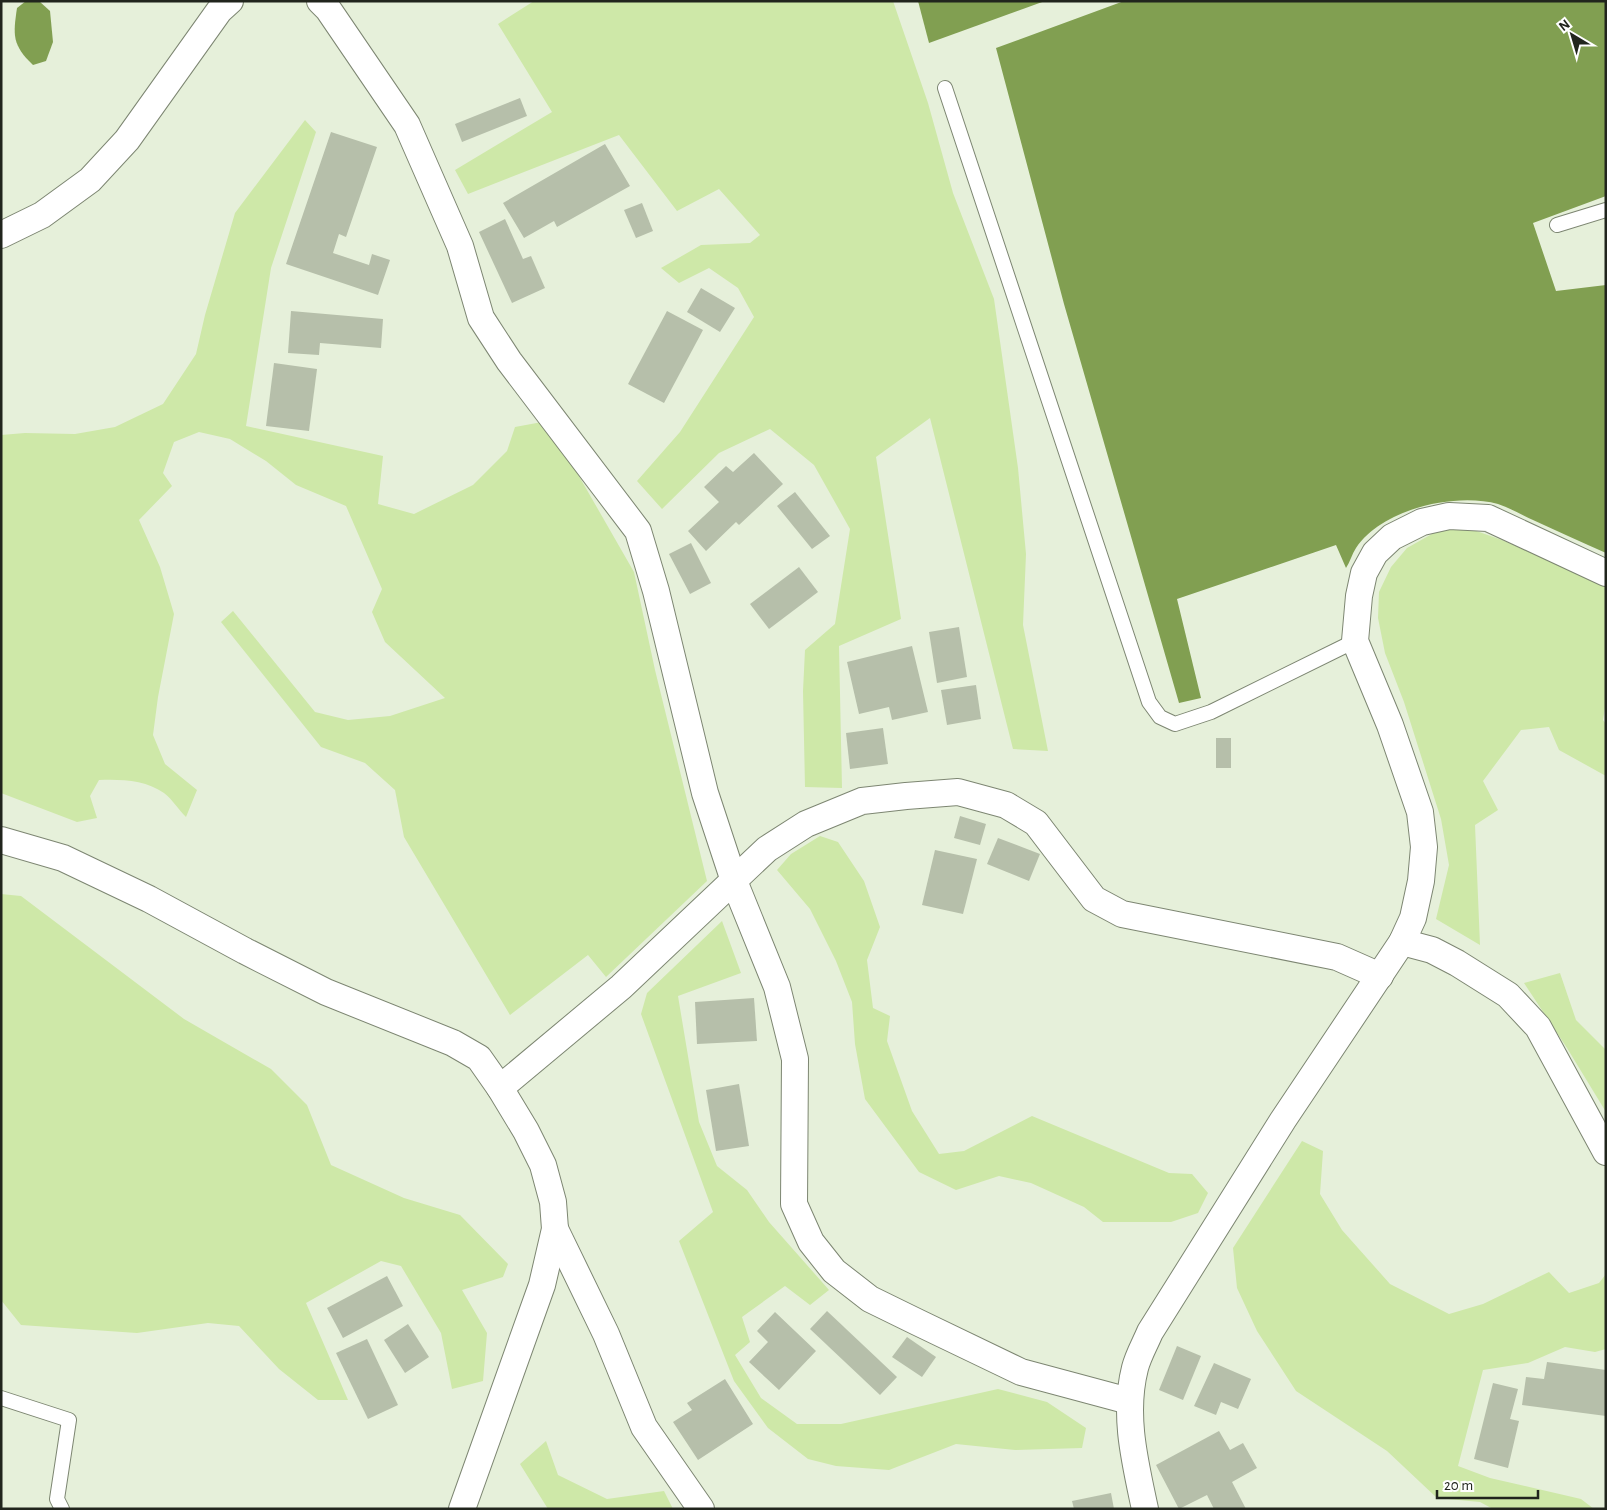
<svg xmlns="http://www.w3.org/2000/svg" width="1607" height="1510" viewBox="0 0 1607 1510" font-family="'Alegreya Sans',sans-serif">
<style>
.green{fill:#cee8a8}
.water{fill:#819f51}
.building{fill:#b6bfaa}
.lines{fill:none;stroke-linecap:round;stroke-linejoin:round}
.service-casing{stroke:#7d8672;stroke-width:16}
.minor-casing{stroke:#7d8672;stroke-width:28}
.service{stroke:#fff;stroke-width:14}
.minor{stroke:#fff;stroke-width:26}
</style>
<rect width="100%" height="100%" fill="#e6f0da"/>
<g class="green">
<polygon points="534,1 893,1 928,103 953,193 994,299 1018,468 1026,554 1023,625 1048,751 1013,749 930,418 876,457 901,619 839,646 842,788 805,787 803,691 805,650 835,624 850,529 814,465 770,429 719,453 662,509 637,481 680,432 754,317 738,288 709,268 679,283 661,268 701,245 750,243 760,235 719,189 677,211 619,135 468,194 455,170 552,112 498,24"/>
<path d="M 305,120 L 316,132 L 271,268 L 246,426 L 383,456 L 378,504 L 414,514 L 473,485 L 507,451 L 515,427 L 542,422 L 568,457 L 634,572 L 655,670 L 707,881 L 606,977 L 588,955 L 510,1015 L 404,837 L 395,790 L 365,763 L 321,747 L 221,622 L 233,611 L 315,712 L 348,720 L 390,716 L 445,698 L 385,642 L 372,612 L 382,589 L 346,506 L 296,485 L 266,461 L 230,439 L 199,432 L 174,442 L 163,473 L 172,486 L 139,520 L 160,567 L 174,614 L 158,697 L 153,735 L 165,764 L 197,790 L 186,817 C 179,810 172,799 164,793 C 146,780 120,779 99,780 L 90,796 L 97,818 L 77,822 L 1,793 L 1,435 L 25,433 L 75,434 L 115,427 L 163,404 L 196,354 L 205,315 L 235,213 Z"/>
<polygon points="1465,527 1502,540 1606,586 1606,702 1603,720 1606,724 1606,776 1559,750 1549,727 1521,730 1483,781 1498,810 1475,825 1480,945 1436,919 1449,865 1441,819 1404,702 1385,653 1378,618 1379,592 1391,567 1407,548 1439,530"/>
<polygon points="820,836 838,842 864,881 880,927 867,960 873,1008 890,1016 887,1041 912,1111 939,1154 964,1151 1032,1116 1169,1173 1192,1174 1208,1193 1198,1213 1171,1222 1103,1222 1084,1207 1031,1183 999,1176 956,1190 919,1172 865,1099 855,1044 852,1002 836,961 810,909 777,870 791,854"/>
<polygon points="1,894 21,896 184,1019 271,1069 307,1105 331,1165 404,1198 460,1215 508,1264 503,1277 462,1290 487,1333 483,1381 452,1389 441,1333 401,1266 381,1261 306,1303 348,1400 318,1400 279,1369 239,1326 208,1323 137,1333 21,1325 1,1300"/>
<polygon points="722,921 741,973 678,996 699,1122 717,1166 747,1190 769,1222 829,1290 810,1305 785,1286 742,1317 750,1342 735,1355 761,1398 797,1424 841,1424 998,1389 1047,1402 1086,1428 1082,1448 1015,1450 956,1444 889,1470 836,1466 808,1459 768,1428 734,1381 679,1241 713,1212 641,1014 647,993"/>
<polygon points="1560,973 1576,1020 1606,1050 1606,1112 1567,1048 1524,983"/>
<polygon points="1302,1141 1323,1151 1320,1194 1342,1230 1390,1284 1449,1314 1483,1304 1549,1272 1569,1293 1599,1283 1606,1274 1606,1349 1595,1352 1565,1347 1528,1363 1483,1370 1458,1466 1490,1478 1581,1499 1594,1509 1493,1509 1480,1502 1437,1498 1387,1451 1296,1391 1257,1331 1237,1288 1233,1248"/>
<polygon points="546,1441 558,1475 607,1499 664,1491 673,1509 548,1509 520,1464"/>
</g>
<g class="water">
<path d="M 26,1 L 39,1 L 50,11 L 53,42 L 46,61 L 33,65 C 12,45 13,35 17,8 Z"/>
<polygon points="918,1 1045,1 929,43"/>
<path d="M 1124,1 L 1606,1 L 1606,196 L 1533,223 L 1556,291 L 1606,285 L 1606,553 C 1581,542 1557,531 1533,520 C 1522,515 1510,508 1498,504 C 1455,492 1382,509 1356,548 C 1352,554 1350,562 1346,568 L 1336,545 L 1177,599 L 1201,698 L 1179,703 L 1064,304 L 996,48 Z"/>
</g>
<g class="building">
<polygon points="520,98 527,116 462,142 455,124"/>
<polygon points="331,132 377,147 346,237 339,234 333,253 369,265 372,254 390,260 378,295 286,264"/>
<polygon points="605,144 630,186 557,227 554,221 524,238 503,203"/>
<polygon points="642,203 653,231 636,238 624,210"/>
<polygon points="505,219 523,259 531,256 545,288 512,303 479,232"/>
<polygon points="701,288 735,308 720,332 687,312"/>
<polygon points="291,311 383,319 381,348 320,343 319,355 288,353"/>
<polygon points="667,311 703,330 664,403 628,384"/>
<polygon points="274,363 317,369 309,431 266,426"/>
<polygon points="754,453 783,484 739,525 736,522 706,551 688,531 719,502 704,487 726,466 733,472"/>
<polygon points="795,492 830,536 812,549 777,506"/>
<polygon points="691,543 711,583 690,594 669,554"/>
<polygon points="799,567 818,592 769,629 750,604"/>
<polygon points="959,627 967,677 937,683 929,632"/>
<polygon points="912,646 928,712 892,720 889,707 859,714 847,662"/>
<polygon points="976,685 981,719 947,725 941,690"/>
<polygon points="883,728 888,764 850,769 846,733"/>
<rect x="1216" y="738" width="15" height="30"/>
<polygon points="960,816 986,824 980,845 954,838"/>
<polygon points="998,838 1040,854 1029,881 987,864"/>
<polygon points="935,850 977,859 963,914 922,905"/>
<polygon points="754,998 757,1041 697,1044 695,1002"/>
<polygon points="739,1084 749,1146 716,1151 706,1090"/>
<polygon points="387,1276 403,1306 343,1338 327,1308"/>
<polygon points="827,1311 897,1377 880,1395 810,1329"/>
<polygon points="775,1312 816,1351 779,1390 749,1362 768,1342 757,1331"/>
<polygon points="408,1324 429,1357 405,1373 384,1340"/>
<polygon points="907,1337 936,1357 922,1377 892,1357"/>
<polygon points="367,1339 398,1405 368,1419 336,1353"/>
<polygon points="1177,1346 1201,1356 1183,1400 1159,1390"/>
<polygon points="1547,1362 1606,1370 1606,1416 1522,1405 1526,1377 1544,1379"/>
<polygon points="1214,1363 1251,1379 1238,1409 1221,1402 1216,1415 1194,1406"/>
<polygon points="725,1379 753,1424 698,1460 673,1422 692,1410 687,1403"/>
<polygon points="1493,1383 1518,1389 1510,1419 1519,1421 1508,1468 1474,1459"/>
<polygon points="1219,1431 1230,1450 1243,1443 1257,1468 1232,1482 1246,1509 1214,1509 1207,1495 1179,1509 1156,1465"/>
<polygon points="1111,1493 1114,1509 1074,1509 1072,1501"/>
</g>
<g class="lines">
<defs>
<g id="service">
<polyline points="945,88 1149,702 1160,717 1175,724 1211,712 1355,641"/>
<polyline points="1557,225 1606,210"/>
<polyline points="1,1398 69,1420 57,1499 62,1509"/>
</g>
<g id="minor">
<polyline points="320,1 328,9 407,125 460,246 481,318 509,361 638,531 656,591 705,793 734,881 777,987 795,1059 794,1204 811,1242 834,1271 870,1299 917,1322 1021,1372 1129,1401"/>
<polyline points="1,235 42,215 90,180 127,140 219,11 230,1"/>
<polyline points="1,840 63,858 149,899 245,951 326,992 453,1043 479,1058 500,1088 526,1131 543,1165 553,1202 555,1229 542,1285 462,1509"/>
<polyline points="1402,942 1432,950 1457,963 1508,995 1538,1027 1606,1152"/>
<polyline points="500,1088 621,987 767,849 806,824 862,801 906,796 958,792 1006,805 1036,823 1094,899 1122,914 1337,957 1380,976"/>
<polyline points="555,1229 606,1334 644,1427 701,1509"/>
<path d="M 1145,1509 C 1135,1462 1123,1415 1135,1368 C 1138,1356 1145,1344 1150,1332 L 1283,1120 L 1402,942 L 1413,918 L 1421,881 L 1424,847 L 1420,812 L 1390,725 L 1355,641 L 1359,596 L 1364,573 L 1375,553 L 1392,537 L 1422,522 L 1449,516 L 1488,518 L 1606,573"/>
</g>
</defs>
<use href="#service" class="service-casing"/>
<use href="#minor" class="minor-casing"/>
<use href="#service" class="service"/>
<use href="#minor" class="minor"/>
</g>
<rect width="1607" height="1510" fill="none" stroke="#21251d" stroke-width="5"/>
<g transform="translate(1572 35) rotate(322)" stroke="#ffffff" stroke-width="4" paint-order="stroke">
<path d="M0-4L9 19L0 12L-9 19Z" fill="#21251d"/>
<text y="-8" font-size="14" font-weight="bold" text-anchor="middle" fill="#21251d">N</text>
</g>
<path d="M1437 1490v8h101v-8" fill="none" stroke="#21251d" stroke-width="2.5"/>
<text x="1444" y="1490" font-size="15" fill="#21251d" stroke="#ffffff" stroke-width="4" paint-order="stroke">20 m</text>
</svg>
